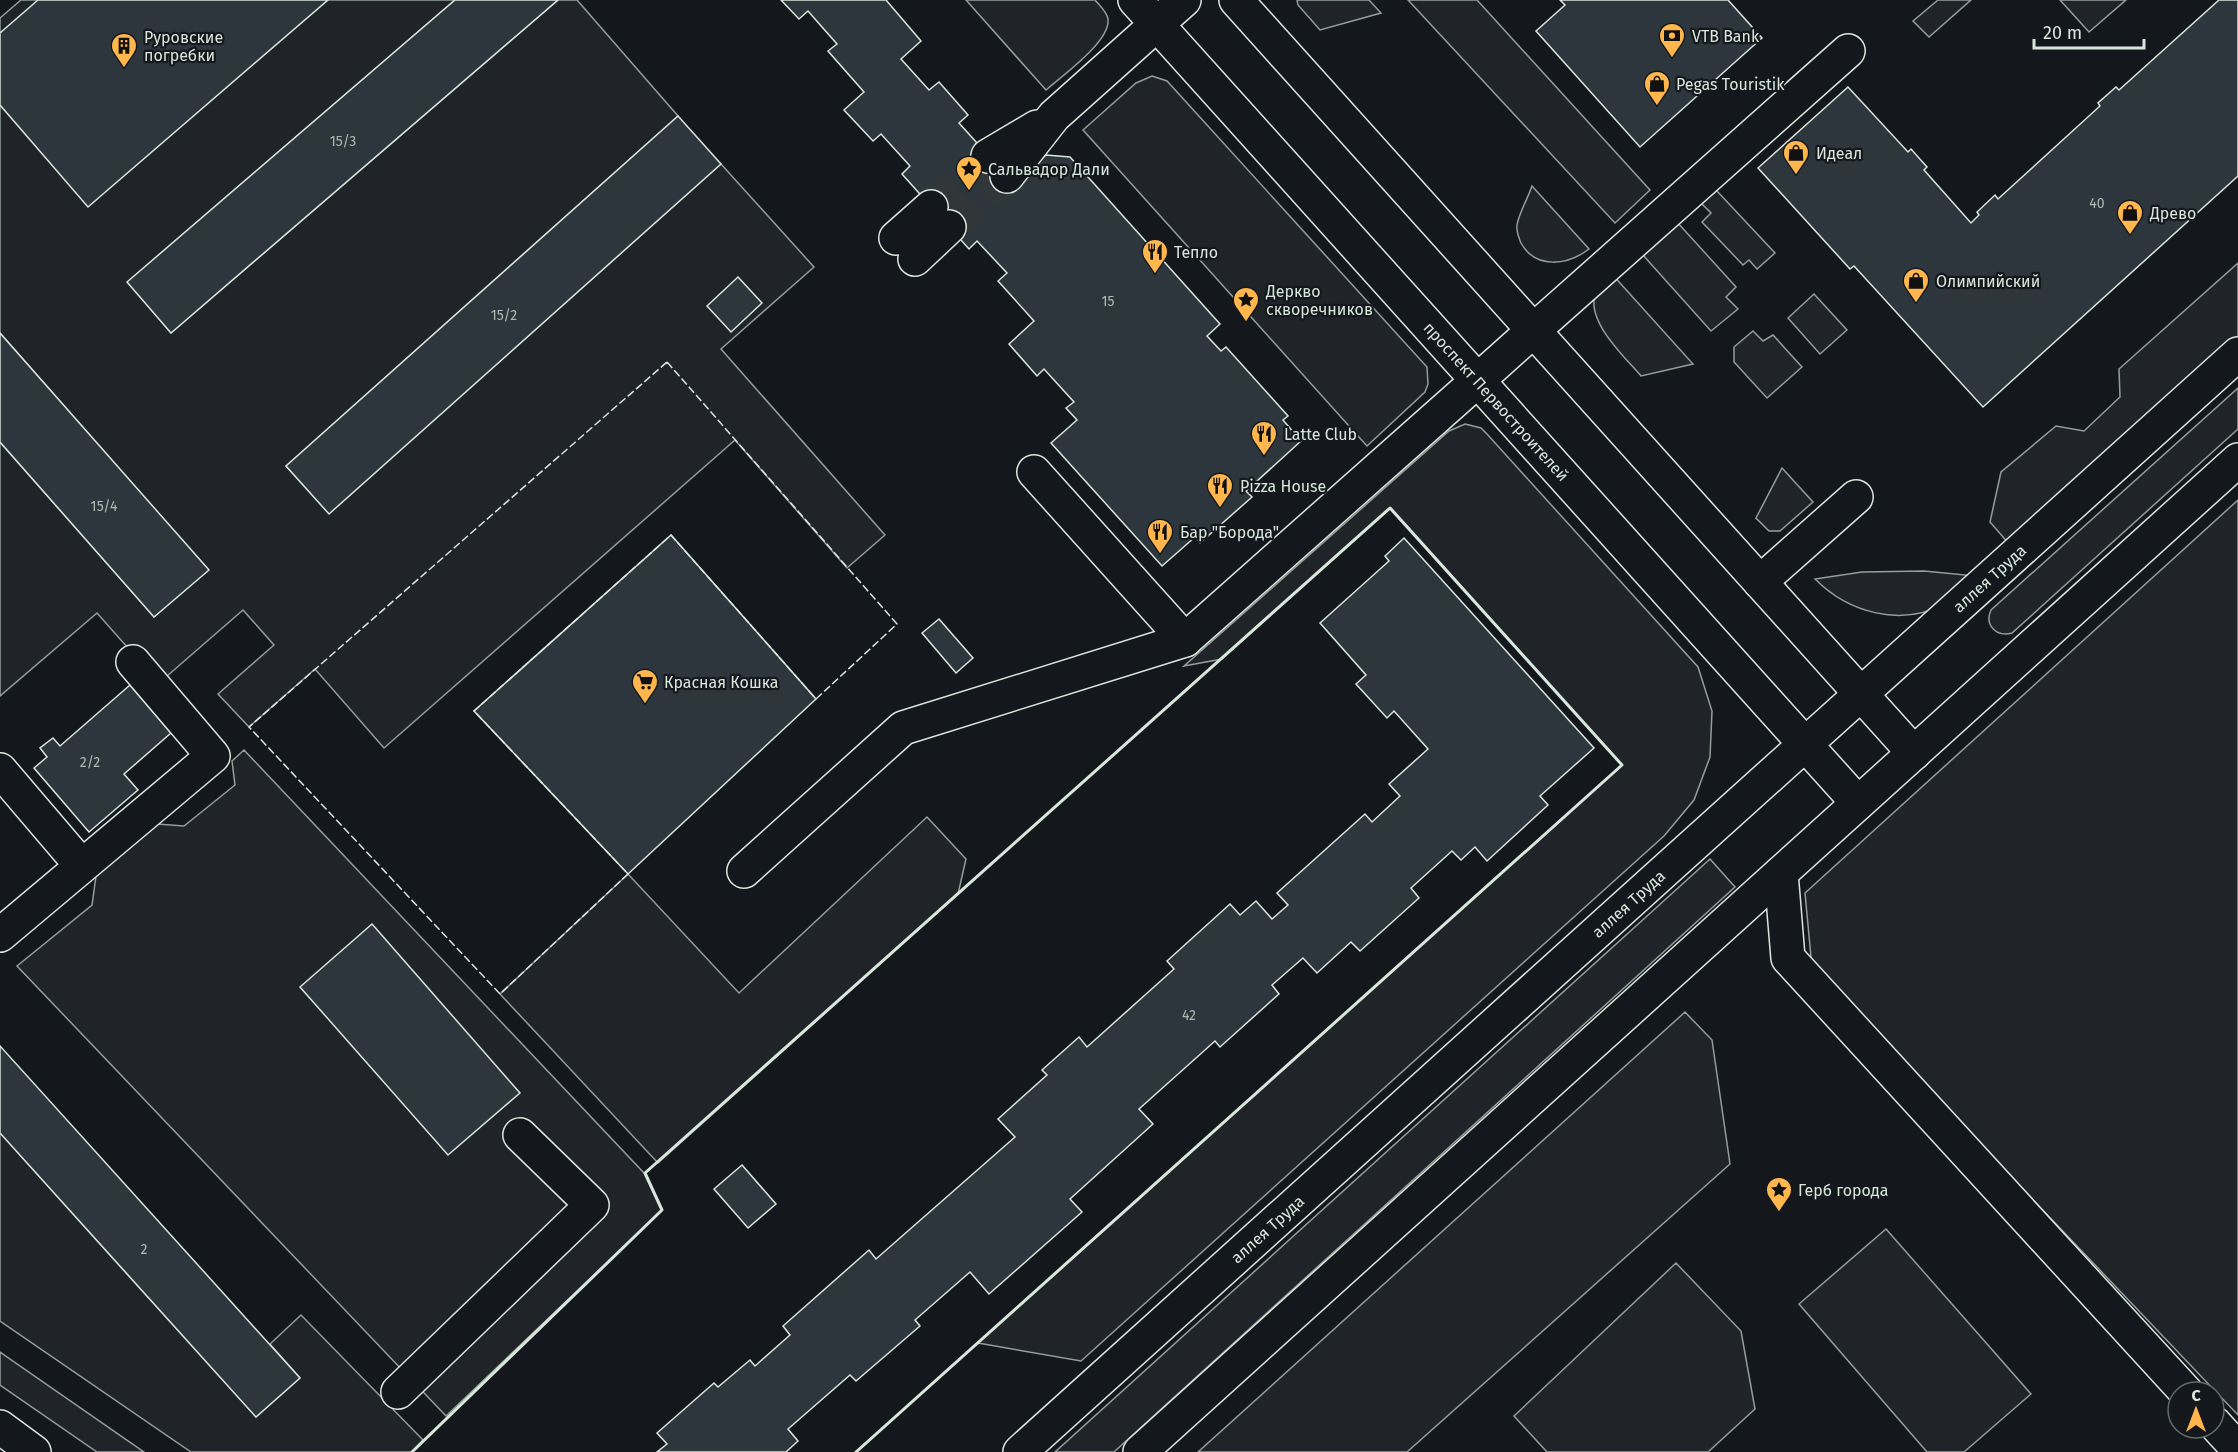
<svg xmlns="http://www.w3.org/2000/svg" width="2238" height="1452" viewBox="0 0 2238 1452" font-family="'Fira Sans',sans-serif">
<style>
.green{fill:#202428;stroke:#939e99;stroke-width:1.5}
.building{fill:#2c363c;stroke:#d8e6dc;stroke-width:1.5}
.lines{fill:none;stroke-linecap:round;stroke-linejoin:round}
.minor-tunnel{stroke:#313739;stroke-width:33;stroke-dasharray:33 16;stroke-linecap:butt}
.minor-casing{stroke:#d8e6dc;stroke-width:36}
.major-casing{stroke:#d8e6dc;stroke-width:36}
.minor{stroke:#14181c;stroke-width:33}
.major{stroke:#14181c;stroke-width:33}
.fence{stroke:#d8e6dc;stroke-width:1.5;stroke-dasharray:8 3;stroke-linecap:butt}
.wall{stroke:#d8e6dc;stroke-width:3}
.labels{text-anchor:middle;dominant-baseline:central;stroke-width:4.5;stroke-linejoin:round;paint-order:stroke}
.number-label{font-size:14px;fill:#adbab4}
.poi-label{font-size:16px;fill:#d8e6dc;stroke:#14181c;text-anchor:start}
.street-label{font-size:16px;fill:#d8e6dc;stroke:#14181c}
</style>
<rect width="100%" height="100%" fill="#14181c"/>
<g class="green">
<polygon points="21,0 455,0 128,282 171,333 558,0 577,0 678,116 286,466 329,513 721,164 814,267 721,349 885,535 847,568 735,440 384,748 315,669 249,727 218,694 274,645 243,610 159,683 97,613 0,696 0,442 154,617 208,570 0,333 0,18"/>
<path d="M 966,0 L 1095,0 C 1100,6 1107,12 1108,19 C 1111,41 1062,76 1046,90 Z"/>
<polygon points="1297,0 1369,0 1381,13 1320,30 1298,5"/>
<polygon points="1408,0 1477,0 1650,190 1615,223"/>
<polygon points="1938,0 1971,0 1929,37 1913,21"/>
<polygon points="2060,0 2126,0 2089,32"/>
<polygon points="1152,76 1167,81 1427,367 1428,384 1425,392 1367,446 1083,130 1136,83"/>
<path d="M 1532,186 L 1589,249 C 1568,265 1536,270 1521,243 C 1519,238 1516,232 1517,225 C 1519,213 1528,198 1532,186 Z"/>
<polygon points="1716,190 1775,253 1757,269 1749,260 1743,265 1702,222 1711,213 1701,203"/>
<polygon points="1677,222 1736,287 1726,297 1738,309 1711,331 1642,254"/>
<polygon points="2238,263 2238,340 2010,545 1990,522 2001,472 2056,426 2084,431 2120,397 2119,369"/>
<path d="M 1611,273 L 1693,364 L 1641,376 C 1625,357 1584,320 1596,292 C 1599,286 1606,279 1611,273 Z"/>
<polygon points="1814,294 1847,330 1820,354 1788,318"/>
<polygon points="1753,331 1763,341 1773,335 1802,367 1767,398 1734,362 1734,347"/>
<path d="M 2238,388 L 2238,429 L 2012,633 C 1997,637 1984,626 1991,610 Z"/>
<polygon points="1465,424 1481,428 1487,434 1698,667 1712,711 1710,757 1694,800 1664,836 1081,1361 978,1343 1622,765 1391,508 1222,659 1184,666 1449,431"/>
<polygon points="1782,468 1813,502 1780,531 1769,531 1756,518"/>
<polygon points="2238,500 2238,1415 1812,968 1805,893"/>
<path d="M 1924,571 L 1976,576 C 1967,585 1957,598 1946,604 C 1900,627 1849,613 1815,579 L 1862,572 Z"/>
<polygon points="244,750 644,1173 662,1210 446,1416 17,966 92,905 96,876 157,824 184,826 235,785 232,761"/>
<polygon points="927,817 966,859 958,894 658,1163 500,994 628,874 739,993"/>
<polygon points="1710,859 1735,887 1114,1452 1055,1452"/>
<polygon points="1685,1012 1712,1040 1730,1164 1407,1452 1198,1452"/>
<polygon points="0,1133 256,1417 300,1378 270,1344 301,1315 423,1440 412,1452 191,1452 0,1321"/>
<polygon points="1886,1229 2031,1394 1964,1452 1927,1452 1799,1304"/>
<polygon points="1676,1263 1741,1331 1755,1409 1708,1452 1547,1452 1514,1416"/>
<polygon points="0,1352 144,1452 97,1452 0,1385"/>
</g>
<g class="building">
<polygon points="38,0 328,0 88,207 0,105 0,33"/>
<polygon points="455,0 558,0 171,333 127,282"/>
<polygon points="781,0 886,0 921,41 901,59 929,90 939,82 968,115 959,123 1014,184 1046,155 1070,157 1220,324 1207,336 1221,351 1226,347 1288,416 1283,420 1301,441 1246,491 1252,497 1200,543 1195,537 1162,566 1051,443 1077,420 1066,408 1074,402 1044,369 1037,376 1009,344 1034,321 998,281 1007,273 977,241 969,249 902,174 910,166 881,134 873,141 844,110 864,92 828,51 837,44 822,27 808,11 799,19"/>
<polygon points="1560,0 1728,0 1762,38 1640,147 1536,31 1565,5"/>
<polygon points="2219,0 2238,0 2238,176 1983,407 1854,266 1850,269 1758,168 1848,87 1908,152 1911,149 1927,167 1924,170 1971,223 1979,215 1977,212 1995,195 1998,199 2100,106 2098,103 2116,87 2119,90"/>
<polygon points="678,116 721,164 329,514 286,466"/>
<polygon points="738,277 762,303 731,332 707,306"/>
<polygon points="0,333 209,570 154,617 0,442"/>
<polygon points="671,535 816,699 628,874 474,711"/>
<polygon points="1404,538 1594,748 1540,796 1548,805 1487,861 1475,847 1461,860 1452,851 1411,888 1419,898 1360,951 1351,942 1317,973 1303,958 1272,985 1279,994 1220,1047 1215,1041 1139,1109 1153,1124 1070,1199 1082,1212 989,1294 970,1272 915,1320 920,1326 856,1381 850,1375 788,1429 798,1441 786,1452 657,1452 667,1444 657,1433 714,1383 718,1387 750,1360 755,1366 790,1335 783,1326 869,1250 876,1259 1015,1137 998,1119 1047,1075 1042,1070 1079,1037 1087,1047 1174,969 1167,961 1230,904 1240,915 1256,901 1272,919 1288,905 1277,893 1365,814 1372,822 1400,796 1389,784 1428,749 1394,711 1387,718 1356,684 1366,675 1320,623 1389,561 1385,556"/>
<polygon points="939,619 973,658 956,673 922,633"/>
<polygon points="130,685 171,733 124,774 138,790 89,832 34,768 47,757 40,748 53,738 60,746"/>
<polygon points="372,924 520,1093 448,1155 300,987"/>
<polygon points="0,1046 300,1378 256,1417 0,1133"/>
<polygon points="742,1165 776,1204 748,1228 714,1189"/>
</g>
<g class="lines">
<g class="minor-tunnel">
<polyline points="931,207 988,156"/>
<polyline points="949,227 1007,176"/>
</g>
<defs>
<g id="minor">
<polyline points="988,156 1037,127"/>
<polyline points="1007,176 1054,116 1157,24"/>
<polyline points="896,238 931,207"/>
<polyline points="915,259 949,227"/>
<polyline points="1534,330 1848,51"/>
<polyline points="1034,472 1185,640"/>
<polyline points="1760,582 1856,497"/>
<polyline points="0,770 81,865"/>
<polyline points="744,871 903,728 1185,640 1477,381"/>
<polyline points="1781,873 1788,958 2186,1392"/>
<polyline points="0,935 213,756 133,662"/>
<polyline points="398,1392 592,1205 520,1135"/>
<polyline points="2214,1423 2238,1449"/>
</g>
<g id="major">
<path id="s1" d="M 1135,0 L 1858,803"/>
<polyline points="1236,0 1914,753"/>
<polyline points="1157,24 1184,0"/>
<polyline points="1477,381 1534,330"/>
<polyline points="0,1427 34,1452"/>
<path id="s2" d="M 1020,1452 L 2238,354"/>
<polyline points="1140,1452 2238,460"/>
</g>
</defs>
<use href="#minor" class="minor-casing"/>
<use href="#major" class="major-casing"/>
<use href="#minor" class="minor"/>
<use href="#major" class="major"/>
<polygon class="fence" points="667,362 897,624 816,699 671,535 474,711 628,874 500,994 249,727"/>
<polyline class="wall" points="412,1452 662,1210 645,1173 1390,508 1622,765 856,1452"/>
</g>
<defs>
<symbol id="bank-pin" viewBox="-11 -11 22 30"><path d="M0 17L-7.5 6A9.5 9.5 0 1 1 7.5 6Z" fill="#ffb74d" stroke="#14181c"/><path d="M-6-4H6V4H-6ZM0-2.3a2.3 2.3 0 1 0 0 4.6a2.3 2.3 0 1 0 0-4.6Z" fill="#111"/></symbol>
<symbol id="building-pin" viewBox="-11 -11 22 30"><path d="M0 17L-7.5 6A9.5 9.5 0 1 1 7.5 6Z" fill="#ffb74d" stroke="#14181c"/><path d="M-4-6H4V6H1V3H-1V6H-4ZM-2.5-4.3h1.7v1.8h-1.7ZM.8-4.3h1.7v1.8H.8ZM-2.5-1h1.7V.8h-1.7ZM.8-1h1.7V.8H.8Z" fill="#111"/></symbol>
<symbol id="shop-pin" viewBox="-11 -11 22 30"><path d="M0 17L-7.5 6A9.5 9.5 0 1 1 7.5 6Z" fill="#ffb74d" stroke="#14181c"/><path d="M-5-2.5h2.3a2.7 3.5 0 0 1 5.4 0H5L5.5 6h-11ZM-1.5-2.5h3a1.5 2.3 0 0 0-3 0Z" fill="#111"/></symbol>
<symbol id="sight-pin" viewBox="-11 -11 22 30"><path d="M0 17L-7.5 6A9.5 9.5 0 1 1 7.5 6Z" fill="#ffb74d" stroke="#14181c"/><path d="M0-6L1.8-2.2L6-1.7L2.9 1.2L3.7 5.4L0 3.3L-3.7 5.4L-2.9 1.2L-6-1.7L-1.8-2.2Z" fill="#111"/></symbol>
<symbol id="restaurant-pin" viewBox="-11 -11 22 30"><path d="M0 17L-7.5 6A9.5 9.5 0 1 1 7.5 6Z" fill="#ffb74d" stroke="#14181c"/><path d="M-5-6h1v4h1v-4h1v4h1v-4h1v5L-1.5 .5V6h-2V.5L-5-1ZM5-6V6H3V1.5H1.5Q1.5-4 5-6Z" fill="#111"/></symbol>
<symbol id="supermarket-pin" viewBox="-11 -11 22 30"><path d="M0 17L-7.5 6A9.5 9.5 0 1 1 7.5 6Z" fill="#ffb74d" stroke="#14181c"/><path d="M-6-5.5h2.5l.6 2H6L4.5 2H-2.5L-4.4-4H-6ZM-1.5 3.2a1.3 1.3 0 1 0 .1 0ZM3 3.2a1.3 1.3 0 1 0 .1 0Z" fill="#111"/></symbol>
</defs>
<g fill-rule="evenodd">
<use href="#bank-pin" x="1657" y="21" width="30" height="40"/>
<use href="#building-pin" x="109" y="31" width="30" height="40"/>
<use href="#shop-pin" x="1642" y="69" width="30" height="40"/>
<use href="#shop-pin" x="1781" y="138" width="30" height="40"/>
<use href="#sight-pin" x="954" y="154" width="30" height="40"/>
<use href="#shop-pin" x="2115" y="198" width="30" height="40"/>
<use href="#restaurant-pin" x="1140" y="237" width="30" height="40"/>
<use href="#shop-pin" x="1901" y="266" width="30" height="40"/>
<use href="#sight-pin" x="1231" y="285" width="30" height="40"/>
<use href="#restaurant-pin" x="1249" y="419" width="30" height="40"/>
<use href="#restaurant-pin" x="1205" y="471" width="30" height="40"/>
<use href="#restaurant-pin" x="1145" y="517" width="30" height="40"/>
<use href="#supermarket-pin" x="630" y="667" width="30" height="40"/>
<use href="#sight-pin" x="1764" y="1175" width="30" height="40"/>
</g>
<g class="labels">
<g class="number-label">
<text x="343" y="141">15/3</text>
<text x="2097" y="203">40</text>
<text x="1108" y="301">15</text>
<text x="504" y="315">15/2</text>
<text x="104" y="506">15/4</text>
<text x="90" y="762">2/2</text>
<text x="1189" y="1015">42</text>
<text x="144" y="1249">2</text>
</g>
<g class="poi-label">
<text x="1692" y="36">VTB Bank</text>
<text x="144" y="37">Руровские<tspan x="144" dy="18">погребки</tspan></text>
<text x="1676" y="84">Pegas Touristik</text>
<text x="1816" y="153">Идеал</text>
<text x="988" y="169">Сальвадор Дали</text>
<text x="2150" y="213">Древо</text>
<text x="1174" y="252">Тепло</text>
<text x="1936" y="281">Олимпийский</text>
<text x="1266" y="291">Деркво<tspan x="1266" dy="18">скворечников</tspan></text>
<text x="1284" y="434">Latte Club</text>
<text x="1240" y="486">Pizza House</text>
<text x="1180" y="532">Бар "Борода"</text>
<text x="664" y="682">Красная Кошка</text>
<text x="1798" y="1190">Герб города</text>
</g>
<g class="street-label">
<text stroke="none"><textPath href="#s1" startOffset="540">проспект Первостроителей</textPath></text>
<text stroke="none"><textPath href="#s2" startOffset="1305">аллея Труда</textPath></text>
<text stroke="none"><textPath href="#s2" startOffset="819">аллея Труда</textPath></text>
<text stroke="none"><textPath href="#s2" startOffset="333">аллея Труда</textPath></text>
</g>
</g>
<g transform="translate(2196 1410)"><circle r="28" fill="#14181c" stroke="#626a69" stroke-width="1.5"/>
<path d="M0-4.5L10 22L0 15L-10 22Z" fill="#ffb74d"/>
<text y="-9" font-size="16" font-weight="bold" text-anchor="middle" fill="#d8e6dc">С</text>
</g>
<path d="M2034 39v9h110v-9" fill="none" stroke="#d8e6dc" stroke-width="3"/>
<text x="2043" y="39" font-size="18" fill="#d8e6dc" stroke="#14181c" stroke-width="4.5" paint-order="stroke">20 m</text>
</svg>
